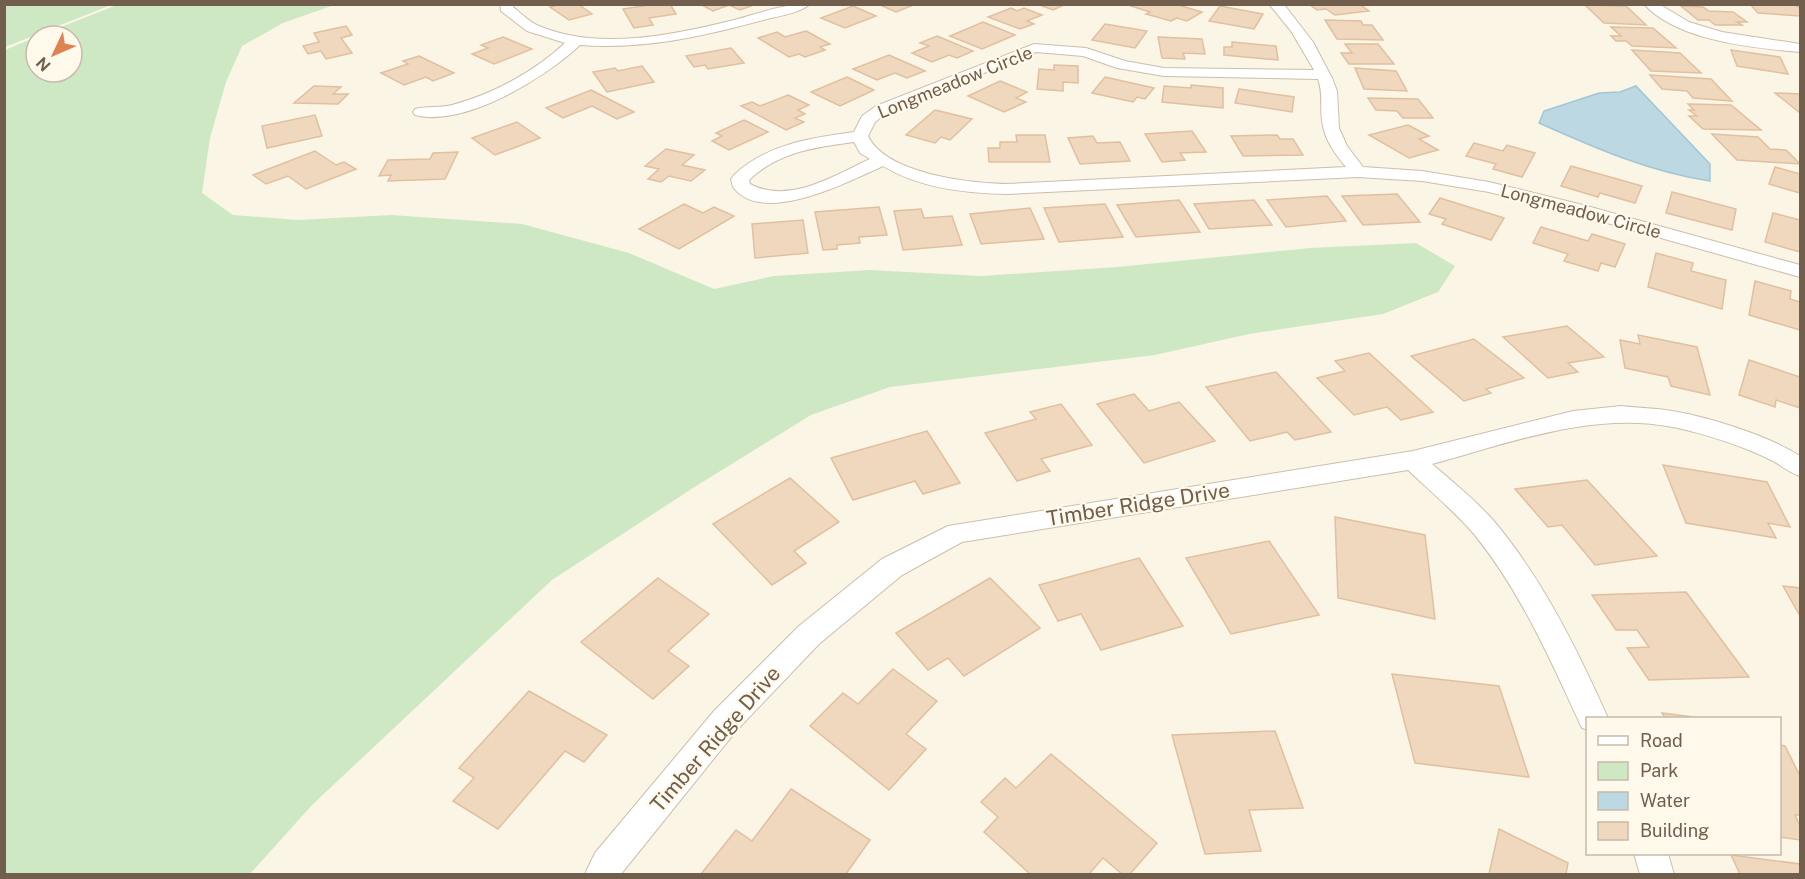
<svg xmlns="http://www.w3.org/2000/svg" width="1805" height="879" viewBox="0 0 1805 879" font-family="'Public Sans',sans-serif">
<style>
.green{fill:#cee8c4}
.water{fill:#bbd8e3;stroke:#a1c6d5;stroke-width:1.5}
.building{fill:#efd8be;stroke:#e1c09f;stroke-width:1.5}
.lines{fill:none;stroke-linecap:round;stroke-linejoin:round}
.minor-casing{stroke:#ccbeac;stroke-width:2}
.minor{fill:#fff;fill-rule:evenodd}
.labels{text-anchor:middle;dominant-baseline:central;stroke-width:4.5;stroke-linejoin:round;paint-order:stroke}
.far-street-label{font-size:18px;fill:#725e4c;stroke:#fef9eb}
.street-label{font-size:21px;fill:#725e4c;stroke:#fef9eb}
</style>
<rect width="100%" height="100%" fill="#fbf5e5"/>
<g class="green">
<polygon points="5,4 111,4 111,5 5,47"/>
<polygon points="117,5 334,5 283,23 242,46 226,82 210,138 202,193 233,215 298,220 391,215 522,224 629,253 714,289 774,276 870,270 981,276 1117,267 1310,248 1416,243 1455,266 1438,292 1383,314 1249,334 1155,355 890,387 811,415 693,488 552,580 313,804 250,874 5,874 5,50 36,37 36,72 72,72 72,36 38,36"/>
</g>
<path class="water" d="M 1636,86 L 1710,164 L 1710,181 C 1650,172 1595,148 1539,123 L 1544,111 L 1599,93 L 1620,92 Z"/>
<g class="building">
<polygon points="561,4 578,4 592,14 569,20 550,7"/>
<polygon points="655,4 670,4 676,14 649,18 653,25 634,28 623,9"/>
<polygon points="700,4 748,4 751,6 740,10 729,5 713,11"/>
<polygon points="878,4 916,4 896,12"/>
<polygon points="1037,4 1066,4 1053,10"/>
<polygon points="1134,4 1175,4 1202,12 1187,21 1177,18 1171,21 1146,14 1150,12 1131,6"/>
<polygon points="1309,4 1359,4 1369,11 1335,15 1326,9 1317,10"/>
<polygon points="1750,4 1793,4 1800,8 1800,16 1758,13"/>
<polygon points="1585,5 1626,6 1646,25 1604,23"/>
<polygon points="853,6 876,16 845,28 821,18"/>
<polygon points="1220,6 1263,14 1254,29 1209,21"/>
<polygon points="1681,6 1703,7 1709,11 1733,12 1747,22 1737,22 1742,25 1715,25 1709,20 1698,20"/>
<polygon points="1011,8 1017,11 1024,8 1042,15 1027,21 1034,24 1020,29 988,17"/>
<polygon points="1325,20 1361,21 1363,25 1372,25 1383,40 1337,39"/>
<polygon points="983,22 1015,35 982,49 950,36"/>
<polygon points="1105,24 1147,31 1135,48 1092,40"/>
<polygon points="346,26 352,35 341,38 352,53 326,59 321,51 308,54 303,46 319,42 314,33"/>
<polygon points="1611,27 1653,28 1676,48 1632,46 1626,41 1616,41 1611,36 1621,36"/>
<polygon points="806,31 830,44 820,47 825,50 805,57 799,54 789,57 758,38 777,32 785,37"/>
<polygon points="937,36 973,51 957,58 949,55 932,62 912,53 929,46 920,43"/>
<polygon points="503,37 532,49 494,64 472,54 488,48 481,45"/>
<polygon points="1158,37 1202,39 1205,54 1183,53 1185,59 1162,58"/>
<polygon points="1232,42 1276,46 1278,60 1224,55 1224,47 1232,47"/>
<polygon points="1345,44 1378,44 1394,64 1349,64 1341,53 1352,53"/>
<polygon points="731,48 744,63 708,69 705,65 694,67 686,56"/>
<polygon points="1632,50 1680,53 1701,73 1651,71"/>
<polygon points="1731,50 1780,57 1788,74 1737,66"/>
<polygon points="889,55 925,71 907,78 895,73 877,80 853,69"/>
<polygon points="419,56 454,73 433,81 426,77 404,85 381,73 408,64 403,61"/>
<polygon points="1054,65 1078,66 1078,83 1063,82 1063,91 1037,89 1039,69 1054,70"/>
<polygon points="642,66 654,82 607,92 593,72 615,68 618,71"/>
<polygon points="1355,68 1396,71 1407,91 1364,89"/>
<polygon points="1650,75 1711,79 1732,101 1693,98 1687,91 1662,89"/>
<polygon points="847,77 874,90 840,106 811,92"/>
<polygon points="1105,77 1154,88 1145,99 1137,97 1133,102 1092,93"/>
<polygon points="1000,81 1027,92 1016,98 1026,102 1004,112 968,96"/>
<polygon points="1191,85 1223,88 1223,108 1162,102 1164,86 1191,88"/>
<polygon points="314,86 341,87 333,94 348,94 338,104 294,103"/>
<polygon points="1239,89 1294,97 1292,112 1235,103"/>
<polygon points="591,90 634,112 617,119 592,106 563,118 546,108"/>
<polygon points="1775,93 1800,94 1800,113"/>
<polygon points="788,95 809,105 798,110 805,114 795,118 804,122 786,130 741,106 752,102 760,106"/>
<polygon points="1368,98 1418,99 1433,118 1403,118 1397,111 1376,110"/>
<polygon points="1688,104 1731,105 1761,130 1703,129 1689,116 1697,116 1689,110 1694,110"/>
<polygon points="935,110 972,119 950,140 941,137 935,143 906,135"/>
<polygon points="315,115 322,136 267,148 262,126"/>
<polygon points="744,120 768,132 729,150 712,141 722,136 716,133"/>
<polygon points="517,122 540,138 495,155 472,138"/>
<polygon points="1408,125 1429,136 1419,139 1438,150 1409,158 1369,135"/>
<polygon points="1192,131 1206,152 1180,153 1185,160 1162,162 1145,134"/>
<polygon points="1712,134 1758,137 1770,149 1786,150 1800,164 1737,160"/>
<polygon points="1016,135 1045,135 1050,162 989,162 988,148 1000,148 1000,142 1017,142"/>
<polygon points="1277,135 1280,139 1293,139 1303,155 1243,156 1231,136"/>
<polygon points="1093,136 1097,143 1120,142 1130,161 1080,164 1068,138"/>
<polygon points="1474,143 1503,151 1507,145 1535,153 1522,177 1493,169 1496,164 1466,156"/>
<polygon points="666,149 694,155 682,165 705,170 691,181 669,176 661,182 648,179 659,169 645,166"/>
<polygon points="315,151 336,165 344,162 356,169 306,189 288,176 266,184 253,175"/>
<polygon points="458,152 445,179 388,181 391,175 379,176 388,160 430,159 433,153"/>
<polygon points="1571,166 1642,186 1635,203 1600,193 1598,197 1561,186"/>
<polygon points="1775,167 1800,174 1800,193 1769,184"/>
<polygon points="1672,192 1736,209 1732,230 1666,213"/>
<polygon points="1397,194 1420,222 1363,225 1342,196"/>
<polygon points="1327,196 1346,221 1286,227 1267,200"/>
<polygon points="1440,198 1504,218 1491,240 1442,224 1446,219 1429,214"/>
<polygon points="1179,200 1200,232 1136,237 1117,205"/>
<polygon points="1254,200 1272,225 1209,229 1194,204"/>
<polygon points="684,204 703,213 714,207 734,216 679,249 639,229"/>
<polygon points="1105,204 1123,237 1059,242 1044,208"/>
<polygon points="879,207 887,235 859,237 860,243 837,245 837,249 823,250 815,212"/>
<polygon points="1030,208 1044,239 981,244 970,214"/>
<polygon points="921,209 924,218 952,216 962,245 903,250 894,211"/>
<polygon points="1773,213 1800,220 1800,252 1765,242"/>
<polygon points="803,220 808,253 755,258 752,224"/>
<polygon points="1541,227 1588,241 1592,234 1625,244 1615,267 1601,263 1598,271 1564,261 1568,254 1533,243"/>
<polygon points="1656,253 1693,263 1691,271 1726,280 1722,309 1648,287"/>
<polygon points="1755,281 1791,291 1790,299 1800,302 1800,330 1749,315"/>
<polygon points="1567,326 1604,357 1568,363 1578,372 1548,378 1503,337"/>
<polygon points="1638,335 1697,347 1710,395 1671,386 1668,377 1625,368 1620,340 1640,344"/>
<polygon points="1474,339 1524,378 1486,389 1491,393 1464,401 1411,356"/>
<polygon points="1369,353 1433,412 1401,420 1387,407 1354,415 1317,378 1345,371 1335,361"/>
<polygon points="1749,360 1800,377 1800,408 1776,400 1775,407 1739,395"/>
<polygon points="1276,372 1331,432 1295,440 1287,432 1250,441 1206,387"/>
<polygon points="1134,394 1149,411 1179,402 1215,441 1144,463 1097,404"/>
<polygon points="1061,404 1092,445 1041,459 1050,471 1017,481 985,433 1036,419 1030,412"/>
<polygon points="927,431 960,483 923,494 915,481 853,500 831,458"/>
<polygon points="1663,465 1767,482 1790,527 1768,523 1776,538 1686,523"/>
<polygon points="790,478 839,522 794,551 806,563 772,585 713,524"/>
<polygon points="1587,480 1657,556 1595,565 1562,525 1548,527 1515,489"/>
<polygon points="1335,517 1425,535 1435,619 1338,598"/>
<polygon points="1269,541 1319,615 1231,634 1186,558"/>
<polygon points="1139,558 1183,626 1101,650 1081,614 1058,621 1039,585"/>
<polygon points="658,578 709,614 668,651 689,666 653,699 581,642"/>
<polygon points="990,578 1040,628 964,676 948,658 928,670 896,633"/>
<polygon points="1783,586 1800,588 1800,616"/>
<polygon points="1686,592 1749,677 1649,680 1627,648 1649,647 1637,630 1616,630 1592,595"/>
<polygon points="893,669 937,701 906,734 926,749 889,790 810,726 843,693 858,704"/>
<polygon points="1392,674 1499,686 1529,777 1415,763"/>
<polygon points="529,691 607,735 584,762 565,751 498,829 453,801 474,778 459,768"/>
<polygon points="1662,713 1702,718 1665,718"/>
<polygon points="1275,731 1303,808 1249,810 1261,851 1205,854 1172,735"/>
<polygon points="1780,745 1785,746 1800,776 1800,815 1795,815 1800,826 1800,840 1780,837"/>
<polygon points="1051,754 1157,843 1130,874 1122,874 1103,858 1089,874 1030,874 984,832 998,817 981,802 1005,778 1016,788"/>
<polygon points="791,789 870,840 846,874 701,874 736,830 752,841"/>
<polygon points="1499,829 1568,863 1566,874 1489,874"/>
<polygon points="1731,855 1800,864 1800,874 1740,874"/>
</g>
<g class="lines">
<defs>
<g id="minor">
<path d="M 500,4 L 513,4 L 513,7 C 521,13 529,22 539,26 C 598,51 674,35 734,20 C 760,13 783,4 810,4 C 800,13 780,16 767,19 C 706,36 644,50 580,45 C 546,77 465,128 415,115 L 413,112 L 415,109 C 427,106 440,108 452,105 C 493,94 534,72 565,43 L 527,31 L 501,11 Z"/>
<path d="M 1269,4 L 1283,4 L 1286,7 L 1313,42 L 1332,78 L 1337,91 L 1339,128 L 1347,146 L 1363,167 L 1422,171 L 1489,182 L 1587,206 L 1800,265 L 1800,277 L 1575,214 L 1489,192 L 1422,181 L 1358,177 L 1006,194 C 964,193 919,188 883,166 C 850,181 762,227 733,187 L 731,179 L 734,175 C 767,144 810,138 854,132 L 862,116 L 876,106 L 1034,44 L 1086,48 L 1125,61 L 1164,68 L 1314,70 L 1291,31 ZM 1036,52 L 1083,56 L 1117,68 L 1164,76 L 1318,79 C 1324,95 1319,110 1323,126 C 1326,142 1336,155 1346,167 L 1006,184 C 969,183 886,174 868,136 L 875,122 L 888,112 ZM 854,142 L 860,153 L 870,159 C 835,175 789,205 750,184 L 749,180 C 778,152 816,147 854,142 Z"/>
<path d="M 1644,4 L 1659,4 L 1689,22 L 1722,32 L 1800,44 L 1800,52 C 1754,48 1677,41 1644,4 Z"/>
<path d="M 1621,406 C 1638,408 1656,408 1672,411 C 1709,417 1769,436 1800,456 L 1800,476 C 1790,473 1782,466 1773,461 C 1743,446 1706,434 1673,427 C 1592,411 1510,443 1432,464 C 1453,482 1475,500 1493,520 C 1542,578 1577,649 1608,718 L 1588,718 L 1588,730 L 1582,728 C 1551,661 1521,592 1474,534 C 1454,511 1430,491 1408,470 L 962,542 L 902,575 L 819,644 L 736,731 L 621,874 L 585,874 L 595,853 L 714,711 L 799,626 L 882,559 L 948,526 L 1413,451 L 1573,411 Z"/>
<polygon points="1634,854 1668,854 1674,874 1640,874"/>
</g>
</defs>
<use href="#minor" class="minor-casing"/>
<use href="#minor" class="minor"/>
</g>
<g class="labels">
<g class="far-street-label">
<text transform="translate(955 82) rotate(-22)">Longmeadow Circle</text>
<text transform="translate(1581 211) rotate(15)">Longmeadow Circle</text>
</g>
<g class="street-label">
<text transform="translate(1138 504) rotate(-9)">Timber Ridge Drive</text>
<text transform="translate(715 739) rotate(-49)">Timber Ridge Drive</text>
</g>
</g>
<rect width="1805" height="879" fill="none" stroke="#725e4c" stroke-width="12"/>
<rect x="1586" y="717" width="195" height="138" fill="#fef9eb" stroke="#c6bbab" stroke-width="1.5"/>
<rect x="1598" y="736" width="30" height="9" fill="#ffffff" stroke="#c6bbab" stroke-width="1.5"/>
<text x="1640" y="747" font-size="18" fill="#725e4c">Road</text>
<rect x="1598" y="762" width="30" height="18" fill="#cee8c4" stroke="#c6bbab" stroke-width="1.5"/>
<text x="1640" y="777" font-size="18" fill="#725e4c">Park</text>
<rect x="1598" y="792" width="30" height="18" fill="#bbd8e3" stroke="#c6bbab" stroke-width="1.5"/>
<text x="1640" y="807" font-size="18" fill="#725e4c">Water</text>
<rect x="1598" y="822" width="30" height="18" fill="#efd8be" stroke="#c6bbab" stroke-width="1.5"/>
<text x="1640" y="837" font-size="18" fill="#725e4c">Building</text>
<g transform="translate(54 54) rotate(226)"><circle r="28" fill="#fef9eb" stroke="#c6bbab" stroke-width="1.5"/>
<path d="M0-4.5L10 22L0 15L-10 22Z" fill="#de8251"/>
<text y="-9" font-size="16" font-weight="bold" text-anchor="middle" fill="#725e4c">N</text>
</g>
</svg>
